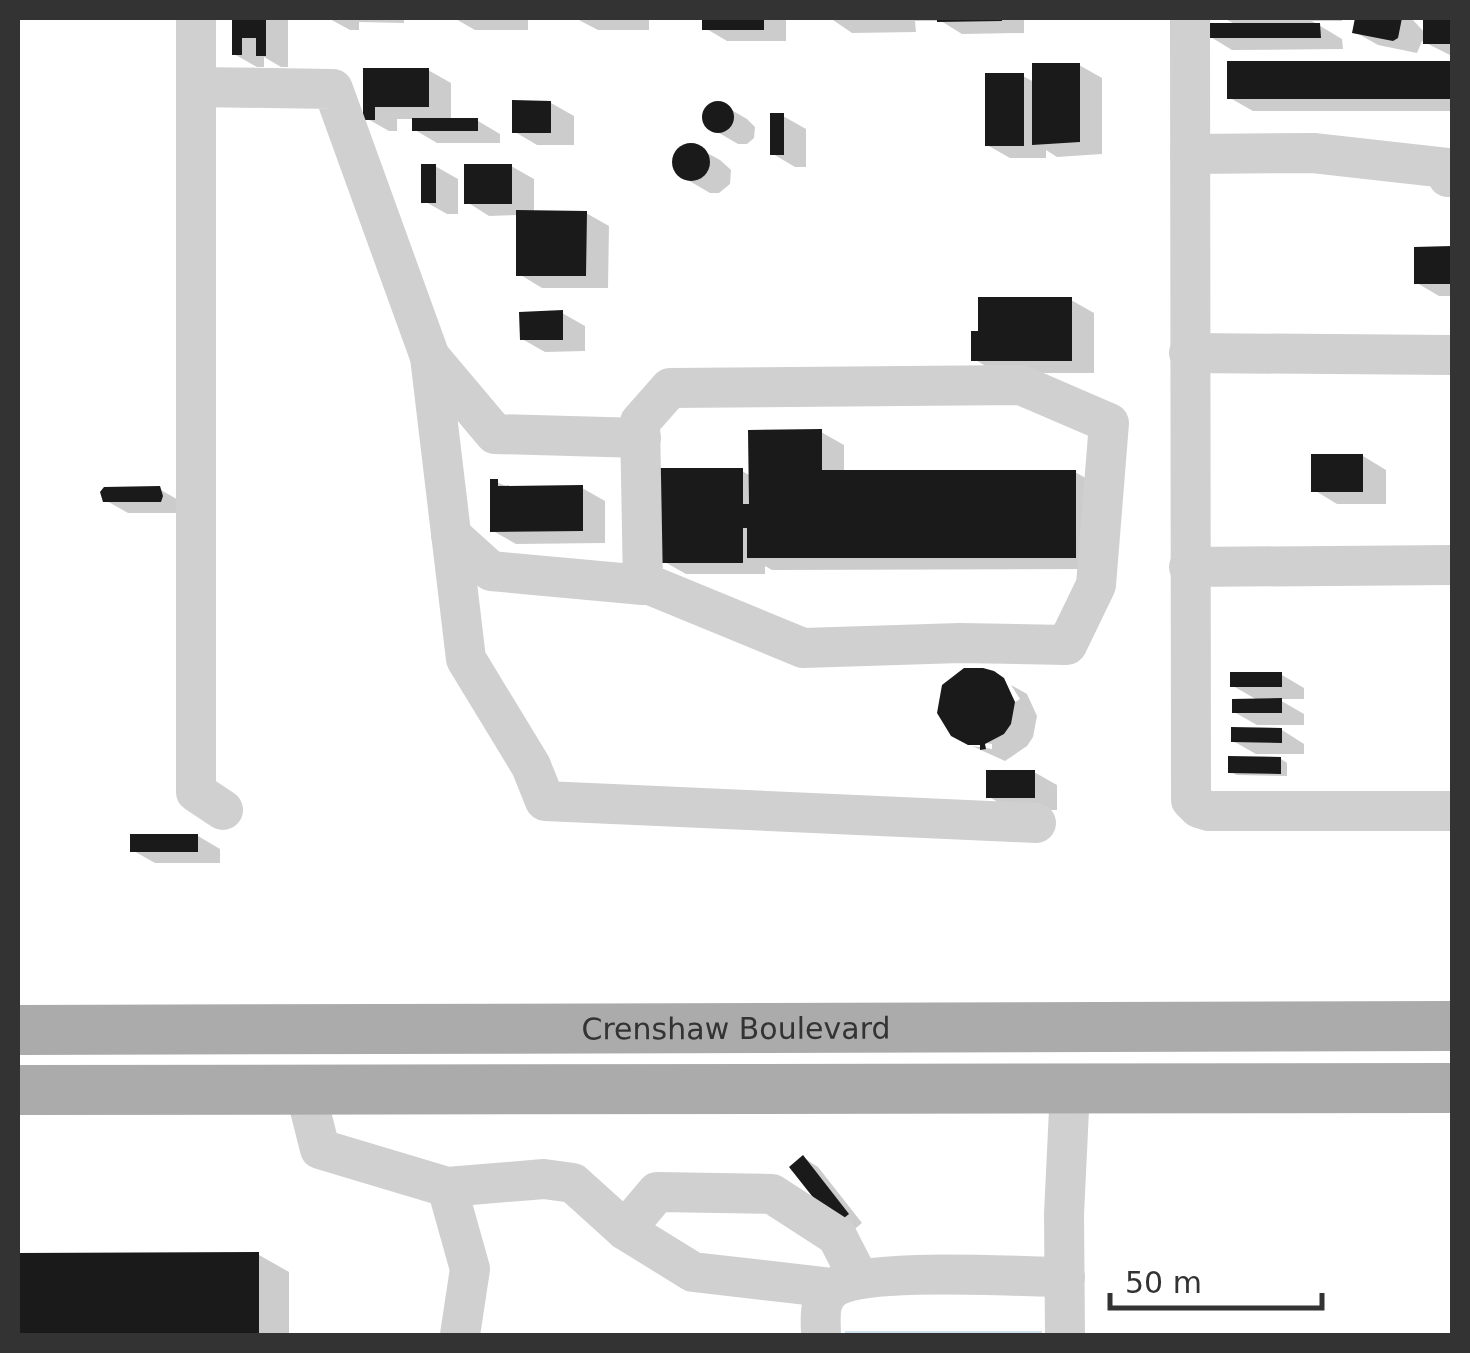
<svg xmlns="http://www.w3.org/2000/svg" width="1470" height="1353" viewBox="0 0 1470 1353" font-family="'DejaVu Sans',sans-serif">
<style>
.water{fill:#cfe2ee}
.shadow{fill:#0003}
.building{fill:#1a1a1a}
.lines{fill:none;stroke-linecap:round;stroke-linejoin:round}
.minor{stroke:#d0d0d0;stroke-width:40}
.major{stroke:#ababab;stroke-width:50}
.labels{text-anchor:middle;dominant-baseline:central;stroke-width:10;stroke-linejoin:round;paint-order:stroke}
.street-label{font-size:30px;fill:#333;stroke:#fff}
</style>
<rect width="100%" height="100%" fill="#fff"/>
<polygon class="water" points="845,1331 1042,1331 1042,1335 845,1336"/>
<g class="shadow">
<polygon points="234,18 288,20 288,67 281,67 264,57 264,67 257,67 234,54"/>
<polygon points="328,18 404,18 404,23 359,22 359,30 350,30"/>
<polygon points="454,18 528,18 528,30 475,30"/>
<polygon points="575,18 649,18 649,30 598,30"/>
<polygon points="704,18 786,18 786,41 727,41 705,28"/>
<polygon points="830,18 1024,18 1024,33 962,34 941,21 915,21 916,32 852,33"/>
<polygon points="1224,18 1342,18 1342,21 1312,21 1342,39 1343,49 1232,50 1209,36 1238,26"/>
<polygon points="1358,18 1411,18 1426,34 1426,20 1422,18 1452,18 1452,56 1422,41 1417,53 1378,45 1355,32"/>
<polygon points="1452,63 1452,111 1253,111 1230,98 1230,64"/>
<polygon points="1079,65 1102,78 1102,154 1057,157 1046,150 1046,158 1010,158 987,145 1023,76 1034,82"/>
<polygon points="366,70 428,70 451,83 451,120 478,121 500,134 500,143 437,143 415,130 415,119 397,119 397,131 389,131 366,118"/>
<polygon points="551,103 574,116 574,145 537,145 515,132"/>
<polygon points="714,105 723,105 747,119 755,127 754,138 747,144 738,144 714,130 706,124 707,110"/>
<polygon points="783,116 806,129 806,167 795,167 773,154"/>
<polygon points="685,147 696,147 720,160 731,170 730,184 719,193 710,193 686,179 676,168 676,155"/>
<polygon points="435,166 458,179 458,214 447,214 424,201"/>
<polygon points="511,166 534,179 534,213 586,213 609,226 608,288 542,288 519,274 519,215 489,216 467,202"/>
<polygon points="1416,249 1452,249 1452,296 1439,296 1417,283"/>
<polygon points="1071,300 1094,313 1094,373 997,373 974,359"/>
<polygon points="562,313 585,326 585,351 545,352 522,339"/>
<polygon points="821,432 844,445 844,472 1075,472 1098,485 1098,569 772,570 765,566 765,574 686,574 663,561 742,471 751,476"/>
<polygon points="1363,456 1386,470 1386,504 1337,504 1314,490"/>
<polygon points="497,482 509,488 582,488 605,501 605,543 516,544 493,531"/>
<polygon points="159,489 182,502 184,513 128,513 105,500"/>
<polygon points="1282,675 1304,688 1304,699 1278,699 1304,714 1304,725 1257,725 1234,712 1259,701 1233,686"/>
<polygon points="1002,680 1015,702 1020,699 1011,685 1027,694 1037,716 1033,737 1027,746 1005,761 972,746 992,749 992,744 966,740"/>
<polygon points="1282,730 1304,744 1304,754 1256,754 1233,741"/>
<polygon points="1281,759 1287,763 1287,776 1237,775 1231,772"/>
<polygon points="1034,772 1057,785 1057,810 1012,810 989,797"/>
<polygon points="198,836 220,849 220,863 155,863 132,850"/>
<polygon points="804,1158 818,1167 862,1223 851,1232"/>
<polygon points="18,1255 259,1255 289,1272 289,1336 18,1336"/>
</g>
<g class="building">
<polygon points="232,18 266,18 266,56 256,56 256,38 242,38 242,55 232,55"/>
<rect x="702" y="18" width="62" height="12"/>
<polygon points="937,18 1002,18 1002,21 937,22"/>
<polygon points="1355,18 1402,18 1398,38 1393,41 1352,33"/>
<rect x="1423" y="18" width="29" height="26"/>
<polygon points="1206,23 1320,23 1321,38 1206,38"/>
<rect x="1227" y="61" width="225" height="38"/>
<polygon points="1032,63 1080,63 1080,142 1032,145"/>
<polygon points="363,68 429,68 429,107 375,107 375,120 363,120"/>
<rect x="985" y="73" width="39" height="73"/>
<polygon points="512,100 551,101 551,133 512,133"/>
<circle cx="718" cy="117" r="16"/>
<rect x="770" y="113" width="14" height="42"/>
<rect x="412" y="118" width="66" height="13"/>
<circle cx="691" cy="162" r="19"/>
<rect x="421" y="164" width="15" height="39"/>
<rect x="464" y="164" width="48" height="40"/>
<polygon points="516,210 587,211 586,276 516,276"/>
<polygon points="1452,246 1452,284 1414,284 1414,247"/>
<polygon points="978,297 1072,297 1072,361 971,361 971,331 978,331"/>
<polygon points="563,310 563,340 520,340 519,312"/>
<polygon points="822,429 822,470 1076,470 1076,558 747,558 747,528 743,528 743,563 660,563 660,468 743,468 743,504 749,504 748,430"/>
<rect x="1311" y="454" width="52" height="38"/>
<polygon points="490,479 498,479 498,486 583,485 583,531 490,532"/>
<polygon points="160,486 163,496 161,502 103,502 100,492 104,487"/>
<polygon points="964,668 983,668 994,671 1004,678 1015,702 1011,724 1004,734 985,744 986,749 980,750 980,745 968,745 951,736 937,713 942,685"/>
<rect x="1230" y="672" width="52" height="15"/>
<polygon points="1282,698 1282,713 1232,713 1232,699"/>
<polygon points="1231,727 1282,728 1282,743 1231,742"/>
<polygon points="1228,756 1281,757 1281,774 1228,773"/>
<rect x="986" y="770" width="49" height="28"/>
<rect x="130" y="834" width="68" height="18"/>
<polygon points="803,1155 849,1214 835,1225 789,1167"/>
<polygon points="259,1252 259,1336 18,1336 18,1253"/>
</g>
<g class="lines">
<g class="minor">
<polyline points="196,18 196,792 223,810"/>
<polyline points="1190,18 1191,800 1199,808 1209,811 1452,811"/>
<polyline points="196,87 333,89 430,357 466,659 531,766 545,801 1036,823"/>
<polyline points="1190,154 1313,153 1447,168 1448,177 1452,177"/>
<polyline points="1189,353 1452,355"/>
<polyline points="430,357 495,434 641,438"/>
<polyline points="451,535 491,571 643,585 650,585 803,648 960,643 1067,645 1096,585 1109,423 1021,385 670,388 640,422 643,585"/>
<polyline points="1189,567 1452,565"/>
<polyline points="305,1090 320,1149 447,1187 544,1179 573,1183 625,1230 693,1272 833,1288"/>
<polyline points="447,1187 470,1269 460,1335"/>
<polyline points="625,1230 657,1192 772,1194 837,1236 859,1279"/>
<path d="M 821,1336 C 821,1318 817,1298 835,1287 C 870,1267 1017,1277 1065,1277"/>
<polyline points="1065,1336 1064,1214 1070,1089"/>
</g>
<g class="major">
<path id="s1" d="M 18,1030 L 1452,1026"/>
<polyline points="18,1090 1452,1088"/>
</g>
</g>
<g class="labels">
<g class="street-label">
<text stroke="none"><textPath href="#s1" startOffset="718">Crenshaw Boulevard</textPath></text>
</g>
</g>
<rect width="1470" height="1353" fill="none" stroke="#333333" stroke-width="40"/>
<path d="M1110 1293v15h212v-15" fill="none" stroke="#333333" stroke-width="5"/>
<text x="1125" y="1293" font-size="30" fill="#333333" stroke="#ffffff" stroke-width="8" paint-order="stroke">50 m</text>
</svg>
